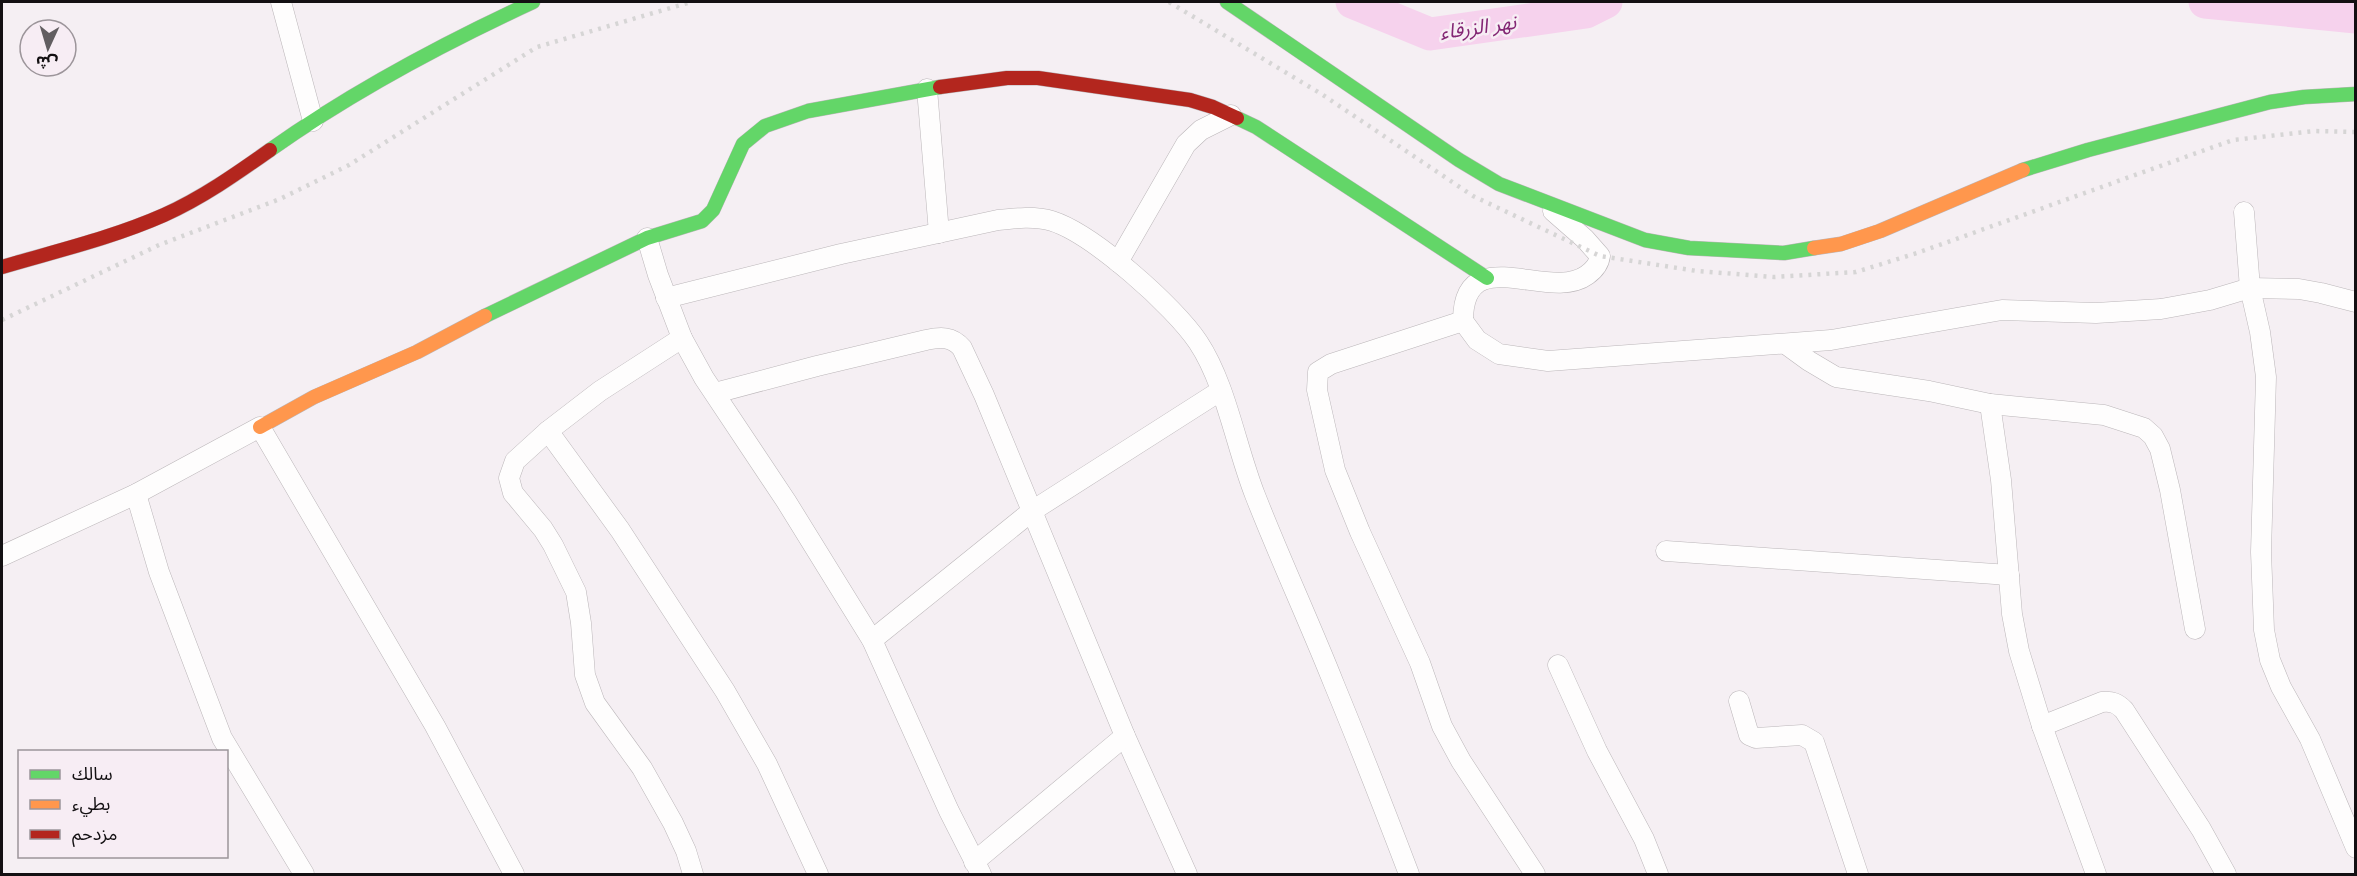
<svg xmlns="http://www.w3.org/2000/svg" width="2357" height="876" viewBox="0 0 2357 876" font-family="Inter,'Noto Sans Arabic',sans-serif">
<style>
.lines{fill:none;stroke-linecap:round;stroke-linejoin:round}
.river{stroke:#f6d2ed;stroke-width:33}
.street-casing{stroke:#bbb6b9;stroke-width:21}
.fast-casing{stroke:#bbb6b9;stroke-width:15}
.slow-casing{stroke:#bbb6b9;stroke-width:15}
.jam-casing{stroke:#bbb6b9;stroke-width:15}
.street{stroke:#fefdfd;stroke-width:20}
.fast{stroke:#63d668;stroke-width:14}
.slow{stroke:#ff974d;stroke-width:14}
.jam{stroke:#b3261e;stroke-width:14}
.rail{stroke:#d6d5d5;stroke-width:4.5;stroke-dasharray:3 6;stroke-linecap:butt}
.labels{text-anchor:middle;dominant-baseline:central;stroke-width:5;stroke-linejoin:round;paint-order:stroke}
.water-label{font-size:20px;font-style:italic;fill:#832774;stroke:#f7edf4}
</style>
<rect width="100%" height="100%" fill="#f5eff3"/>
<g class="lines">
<g class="river">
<polyline points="1352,2 1430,34 1586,12 1606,2"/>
<polyline points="2205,2 2356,17"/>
</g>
<defs>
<g id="street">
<polyline points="281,2 313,121"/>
<polyline points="927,89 939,233"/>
<polyline points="2244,212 2250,288 2260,332 2266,377 2261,552 2264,630 2270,660 2281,687 2310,739 2356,848"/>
<polyline points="647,238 658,275 682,338 704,378 786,501 872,640 949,811 981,874"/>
<polyline points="1118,262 1186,144 1201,130 1231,115"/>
<path d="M 666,298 L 841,254 L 998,220 C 1016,218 1035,216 1052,221 C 1093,234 1174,306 1198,342 C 1226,384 1236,447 1255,495 C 1280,559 1309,621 1334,684 C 1360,747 1385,811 1409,874"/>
<polyline points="1463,321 1477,340 1499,354 1548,361 1831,340 2002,310 2096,313 2161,309 2210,300 2250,288 2299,289 2321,293 2356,302"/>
<polyline points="682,338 600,391 548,431 515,461 509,478 513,493 543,529 553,545 576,592 581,623 585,675 595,703 642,768 673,823 686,851 693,874"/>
<polyline points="1787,345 1809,361 1836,377 1929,391 1990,404 2104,415 2144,428 2153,436 2160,449 2170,490 2195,629"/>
<path d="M 715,393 L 817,366 L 926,340 C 940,337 952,336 962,348 L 984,395 L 1125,736 L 1187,874"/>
<polyline points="1990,404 2001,480 2012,614 2019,651 2042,726 2096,874"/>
<polyline points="548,431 620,530 725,691 767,764 818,874"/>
<polyline points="136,494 159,572 222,738 304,874"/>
<polyline points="1666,551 2009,575"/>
<polyline points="2,556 136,494 260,427 435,726 514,874"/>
<polyline points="872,640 1032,511 1220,391"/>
<polyline points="1558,665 1597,751 1644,839 1658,874"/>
<polyline points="1739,701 1749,735 1756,738 1802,735 1814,742 1858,874"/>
<path d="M 2042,726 L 2102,702 C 2112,701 2117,703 2124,710 L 2201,829 L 2226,874"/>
<polyline points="974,862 1125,736"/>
<path d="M 1535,874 L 1461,761 L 1442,726 L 1420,663 L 1360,532 L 1335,470 L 1317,390 L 1318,372 L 1331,364 L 1463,321 C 1463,239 1549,303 1587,275 C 1594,270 1599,265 1600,256 L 1585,239 L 1553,211"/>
</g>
<g id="fast">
<polyline points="1227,2 1459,160 1499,184 1645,240 1689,248 1784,253 1814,248"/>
<polyline points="1237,118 1256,127 1487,278"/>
<path d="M 270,150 C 352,92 442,44 533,2"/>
<polyline points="2023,170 2088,150 2270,102 2304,97 2356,94"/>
<polyline points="485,316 647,238 702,221 713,210 743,144 765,126 808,111 940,87"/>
</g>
<g id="slow">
<polyline points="1814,248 1841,244 1880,231 2023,170"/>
<polyline points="260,427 314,397 417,352 485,316"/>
</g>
<g id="jam">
<polyline points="940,87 1007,78 1038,78 1190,100 1213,107 1237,118"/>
<path d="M 2,267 C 56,251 112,238 164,215 C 202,198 236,174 270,150"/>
</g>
</defs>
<use href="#street" class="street-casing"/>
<use href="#fast" class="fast-casing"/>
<use href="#slow" class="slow-casing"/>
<use href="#jam" class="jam-casing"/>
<use href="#street" class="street"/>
<use href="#fast" class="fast"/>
<use href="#slow" class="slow"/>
<use href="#jam" class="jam"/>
<g class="rail">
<polyline points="1169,2 1323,95 1473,196 1600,256 1697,271 1774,277 1856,272 1917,253 2233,140 2314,131 2356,132"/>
<polyline points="2,320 159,245 280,199 349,165 537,47 691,2"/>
</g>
</g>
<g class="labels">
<g class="water-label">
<text transform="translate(1478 27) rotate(-8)">نهر الزرقاء</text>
</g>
</g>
<rect width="2357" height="876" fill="none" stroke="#131012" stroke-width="6"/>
<rect x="18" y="750" width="210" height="108" fill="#f7edf4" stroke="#9c959a" stroke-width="1.5"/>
<rect x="30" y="770" width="30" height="9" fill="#63d668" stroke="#9c959a" stroke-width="1.5"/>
<text x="72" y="780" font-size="18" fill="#131012">سالك</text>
<rect x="30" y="800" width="30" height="9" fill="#ff974d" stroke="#9c959a" stroke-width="1.5"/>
<text x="72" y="810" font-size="18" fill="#131012">بطيء</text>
<rect x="30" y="830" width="30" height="9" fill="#b3261e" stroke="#9c959a" stroke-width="1.5"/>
<text x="72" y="840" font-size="18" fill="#131012">مزدحم</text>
<g transform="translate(48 48) rotate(184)"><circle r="28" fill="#f7edf4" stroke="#9c959a" stroke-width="1.5"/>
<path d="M0-4.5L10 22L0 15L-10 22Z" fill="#625e61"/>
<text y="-9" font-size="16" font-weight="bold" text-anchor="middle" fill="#131012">ش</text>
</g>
</svg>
